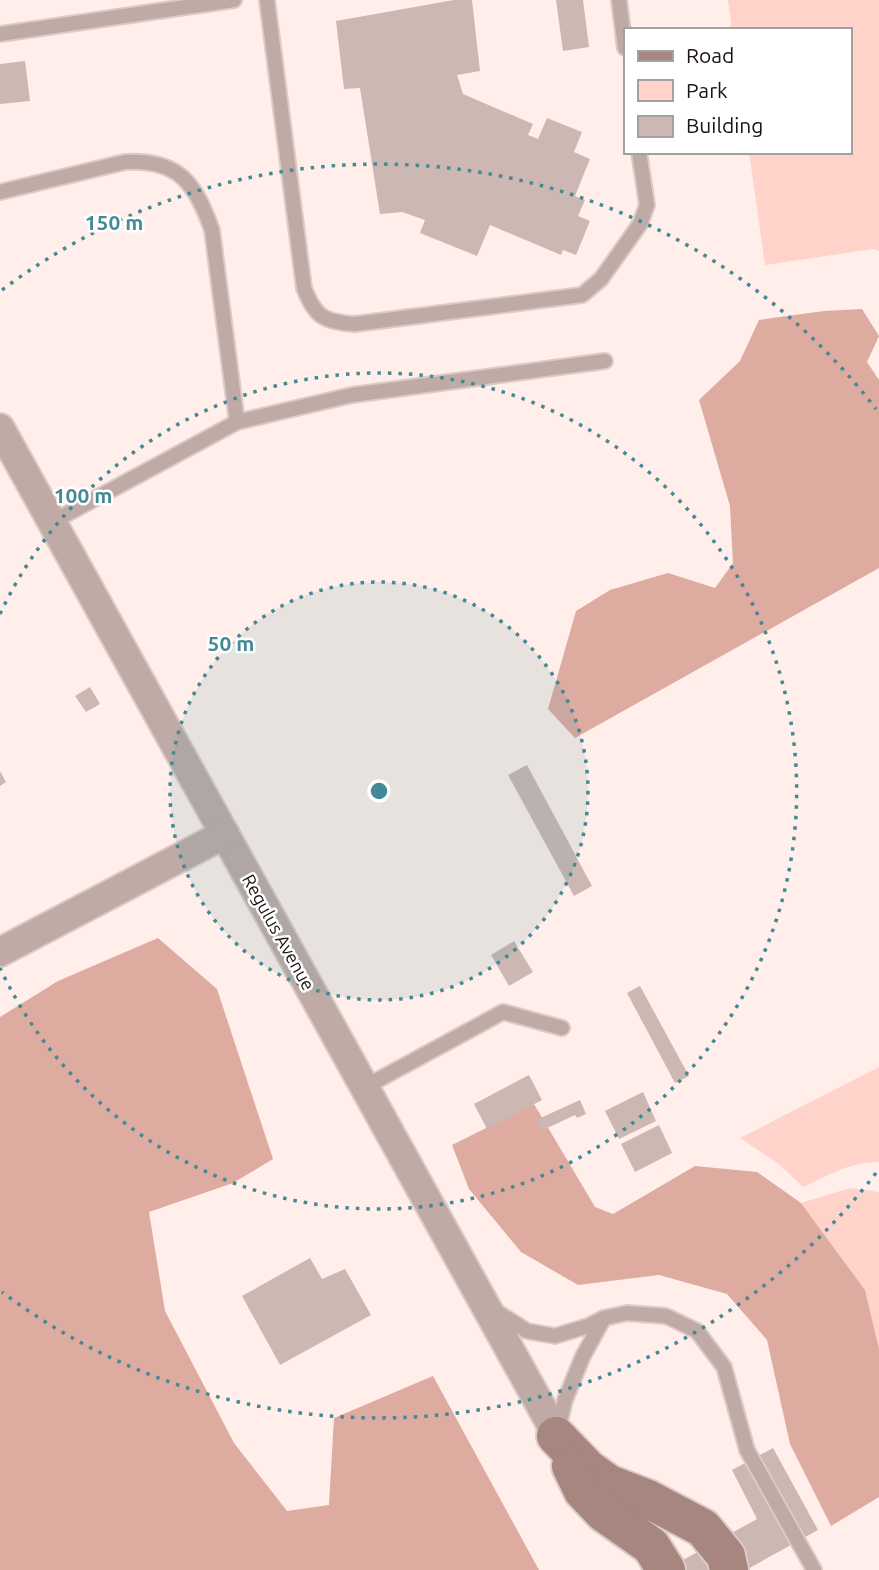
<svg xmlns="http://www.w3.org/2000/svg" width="879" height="1570" viewBox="0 0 879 1570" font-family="Ubuntu,sans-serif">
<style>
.green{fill:#ffd3c9}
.forest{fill:#deaba1}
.building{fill:#ccb7b3}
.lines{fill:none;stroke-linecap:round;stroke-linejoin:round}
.lane-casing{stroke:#dacbc7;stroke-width:18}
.street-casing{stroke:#dacbc7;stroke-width:32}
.secondary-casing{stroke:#dacbc7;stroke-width:42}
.lane{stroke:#c0aaa5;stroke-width:14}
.street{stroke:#c0aaa5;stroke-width:28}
.secondary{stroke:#a78680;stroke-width:38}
.ring{fill:none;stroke:#448996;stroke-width:3.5;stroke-dasharray:3.5 7}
.labels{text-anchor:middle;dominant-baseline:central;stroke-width:5;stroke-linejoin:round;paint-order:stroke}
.street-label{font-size:18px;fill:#1a1312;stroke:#fff}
.centre{fill:#448996;stroke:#fff;stroke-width:3.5}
.ring-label{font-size:21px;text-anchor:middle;font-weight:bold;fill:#448996;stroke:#fff;stroke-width:5;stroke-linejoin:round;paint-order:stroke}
</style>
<rect width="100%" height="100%" fill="#ffeeea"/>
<g class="green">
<polygon points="728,0 879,0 879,251 873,249 765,265 749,152 849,152 849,30 732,30"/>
<path d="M 879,1067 L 879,1162 C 852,1161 827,1176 803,1187 L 779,1164 L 740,1138 Z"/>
<polygon points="850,1188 879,1192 879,1349 865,1290 801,1203"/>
</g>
<g class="forest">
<polygon points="862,309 879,336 867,362 879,380 879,568 575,738 548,709 576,611 610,590 668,573 715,588 733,563 730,506 699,400 740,361 759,320 824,311"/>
<polygon points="158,938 217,989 273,1159 233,1183 149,1212 165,1311 234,1443 287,1511 329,1505 334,1418 433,1376 539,1570 0,1570 0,1017 58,981"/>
<polygon points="534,1104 595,1207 613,1214 695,1166 757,1172 801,1203 865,1290 879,1349 879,1497 831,1526 790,1444 767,1340 727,1294 659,1275 578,1285 521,1252 469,1189 452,1145"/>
</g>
<g class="building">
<polygon points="454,0 472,0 480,71 457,75 463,94 533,124 528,135 538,139 547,118 582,132 574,152 590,159 575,196 585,200 578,216 590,221 576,255 563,250 561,255 490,225 477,256 420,233 425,220 402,212 380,214 360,88 344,89 336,21"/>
<polygon points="556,0 583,0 589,47 563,51"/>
<polygon points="25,61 30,101 0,104 0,64"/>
<polygon points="90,687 100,704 86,712 75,696"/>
<polygon points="527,765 592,886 574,896 508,775"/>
<polygon points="0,771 6,782 0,786"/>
<polygon points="514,941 533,972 509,986 491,955"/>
<polygon points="640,986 689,1076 675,1083 627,993"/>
<polygon points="529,1075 542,1100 487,1129 474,1104"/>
<polygon points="643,1092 656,1121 619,1139 605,1111"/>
<polygon points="580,1100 586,1114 577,1118 575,1115 541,1131 536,1120"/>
<polygon points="659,1125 672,1153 635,1172 621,1144"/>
<polygon points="310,1258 322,1279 345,1269 371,1315 280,1365 242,1296"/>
<polygon points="773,1448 818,1530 746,1570 665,1570 757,1519 732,1470"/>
</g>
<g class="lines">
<defs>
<g id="lane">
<path d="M 267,0 L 304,288 C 315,317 324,322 355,324 L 582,295 L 601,279 L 640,224 L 647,205 L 639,152"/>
<polyline points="619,0 625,48"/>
<polyline points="0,34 234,0"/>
<path d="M 0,192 L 125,162 C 179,159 195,183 212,230 L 237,422"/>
<polyline points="52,522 237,422 352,395 605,361"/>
<polyline points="365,1087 503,1012 562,1028"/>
<polyline points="494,1310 527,1331 555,1336 588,1326 604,1318 627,1313 666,1316 697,1331 724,1367 747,1450 814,1570"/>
<polyline points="557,1433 565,1400 583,1356 604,1318"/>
</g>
<g id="street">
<polyline points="0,428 547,1417 556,1436"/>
<polyline points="0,952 225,834"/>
</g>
<g id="secondary">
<polyline points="556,1436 588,1469 609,1484 648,1499 703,1528 726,1556 729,1570"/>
<polyline points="571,1466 583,1491 604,1513 651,1546 666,1570"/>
</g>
</defs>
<use href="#lane" class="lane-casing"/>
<use href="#street" class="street-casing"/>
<use href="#secondary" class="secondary-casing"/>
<use href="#lane" class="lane"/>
<use href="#street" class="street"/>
<use href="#secondary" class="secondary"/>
</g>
<circle cx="379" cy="791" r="209" fill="#448996" fill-opacity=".12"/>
<g class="ring">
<circle cx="379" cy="791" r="209"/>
<path d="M0 614A418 418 0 1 1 0 968"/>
<path d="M876 1173A627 627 0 0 1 2 1292M2 290A627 627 0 0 1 876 409"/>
</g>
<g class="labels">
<g class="street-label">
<text transform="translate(279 932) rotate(61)">Regulus Avenue</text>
</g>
</g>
<circle cx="379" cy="791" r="10" class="centre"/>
<g class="ring-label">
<text x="114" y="230">150 m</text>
<text x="83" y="503">100 m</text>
<text x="231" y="651">50 m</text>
</g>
<rect x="624" y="28" width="228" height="126" fill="#ffffff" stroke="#a3a1a0" stroke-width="2"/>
<rect x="638" y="51" width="35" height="10" fill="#a78680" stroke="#a3a1a0" stroke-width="2"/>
<text x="686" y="63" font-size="21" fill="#1a1312">Road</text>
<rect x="638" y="80" width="35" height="21" fill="#ffd3c9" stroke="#a3a1a0" stroke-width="2"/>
<text x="686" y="98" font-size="21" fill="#1a1312">Park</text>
<rect x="638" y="116" width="35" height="21" fill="#ccb7b3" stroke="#a3a1a0" stroke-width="2"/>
<text x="686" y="133" font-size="21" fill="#1a1312">Building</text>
</svg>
